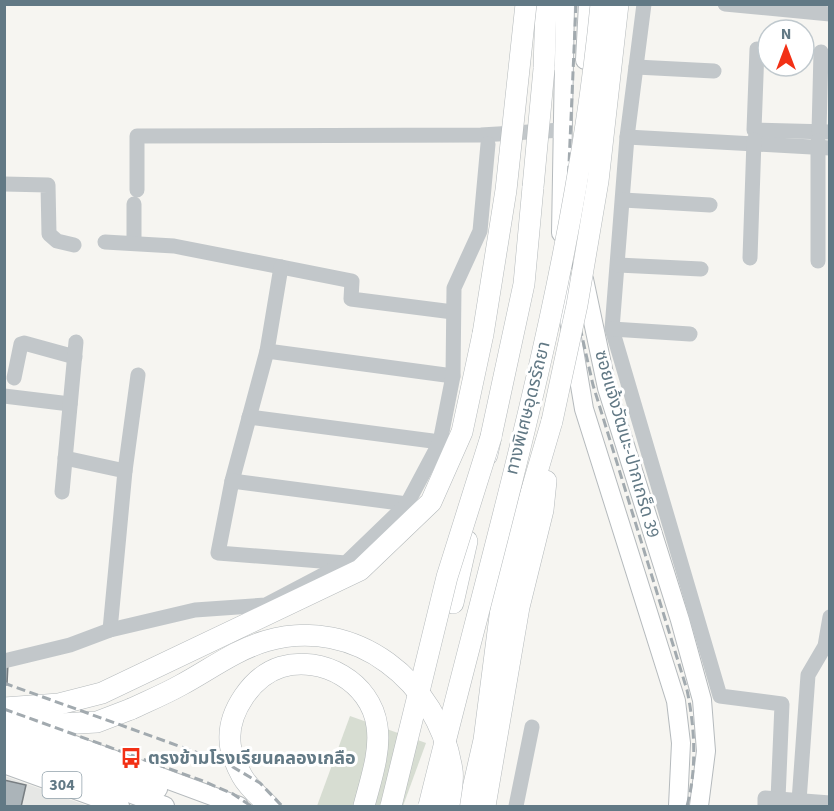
<svg xmlns="http://www.w3.org/2000/svg" width="834" height="811" viewBox="0 0 834 811" font-family="'Source Sans 3','Noto Sans Thai',sans-serif">
<style>
.built{fill:#e6e7e5}
.green{fill:#d7ddd2}
.building{fill:#abb4b9;stroke:#787e82;stroke-width:1.5}
.lines{fill:none;stroke-linecap:round;stroke-linejoin:round}
.major-casing{stroke:#b5babd;stroke-width:20}
.highway-casing{stroke:#b4b9bb;stroke-width:22}
.minor{stroke:#c2c7ca;stroke-width:15}
.major{stroke:#fff;stroke-width:18}
.highway{stroke:#fff;stroke-width:21}
.rail{stroke:#a2aaaf;stroke-width:3;stroke-dasharray:9 4.5;stroke-linecap:butt}
.highway-bridge-casing{stroke:#b4b9bb;stroke-width:22;stroke-linecap:butt}
.highway-bridge{stroke:#fff;stroke-width:21}
.labels{text-anchor:middle;dominant-baseline:central;stroke-width:6;stroke-linejoin:round;paint-order:stroke}
.shield{fill:#fff;stroke:#91a1aa;stroke-width:1.5}
.shield-label{font-size:16px;font-weight:bold;fill:#627985}
.street-label{font-size:18px;fill:#627985;stroke:#fff}
.poi-label{font-size:18px;font-weight:bold;fill:#627985;stroke:#fff;text-anchor:start}
</style>
<rect width="100%" height="100%" fill="#f6f5f1"/>
<polygon class="built" points="5,776 88,806 5,806"/>
<polygon class="green" points="350,716 426,743 403,806 317,806"/>
<g class="building">
<polygon points="4,661 8,663 7,684 4,687"/>
<polygon points="4,780 26,785 21,807 4,807"/>
</g>
<g class="lines">
<defs>
<g id="major">
<polyline points="585,60 588,4"/>
<polyline points="561,233 565,4"/>
<polyline points="561,273 584,409 676,701 681,743 678,806"/>
<polyline points="584,279 607,388 680,620 702,700 706,751 699,806"/>
<polyline points="4,719 239,806"/>
<polyline points="4,734 158,789"/>
<polyline points="4,748 165,806"/>
<polyline points="4,764 120,806"/>
</g>
<g id="highway">
<polyline points="544,69 546,4"/>
<polyline points="487,455 524,284 533,187"/>
<polyline points="453,603 467,541"/>
<polyline points="4,708 59,704 102,693 360,570 431,502 462,432 483,334"/>
<polyline points="23,726 97,722 131,709"/>
<path d="M 269,806 C 260,797 248,787 242,776 C 237,767 230,751 230,741 C 228,712 252,676 281,667 C 322,655 371,682 377,726 C 381,752 370,782 364,806"/>
<polyline points="469,806 484,740 501,608 513,554 552,421"/>
<polyline points="485,806 519,607 543,510 546,481"/>
</g>
</defs>
<use href="#major" class="major-casing"/>
<use href="#highway" class="highway-casing"/>
<g class="minor">
<polyline points="644,4 627,137 612,329 720,696 782,704 778,799"/>
<polyline points="725,4 830,14"/>
<polyline points="757,49 754,130 830,132"/>
<polyline points="636,67 714,71"/>
<polyline points="819,132 821,52"/>
<polyline points="627,137 830,148"/>
<polyline points="4,184 48,185 49,234 57,241 74,245"/>
<polyline points="137,190 137,136 481,135 562,130"/>
<polyline points="623,200 710,205"/>
<polyline points="134,204 134,243"/>
<polyline points="105,242 174,246 352,281 351,299 453,312"/>
<polyline points="750,258 754,140"/>
<polyline points="818,261 818,141"/>
<polyline points="618,265 701,269"/>
<polyline points="281,267 267,351 232,481 218,553 346,563"/>
<polyline points="612,329 690,334"/>
<polyline points="267,351 453,376"/>
<polyline points="14,378 21,344 24,343 75,357"/>
<polyline points="4,396 70,404"/>
<polyline points="249,417 440,442"/>
<polyline points="65,458 125,471"/>
<polyline points="232,481 407,504"/>
<polyline points="62,492 76,342"/>
<polyline points="110,630 125,471 138,375"/>
<polyline points="4,661 70,645 110,630 195,610 266,605 346,563 407,504 440,442 453,376 454,288 480,231 488,144"/>
<polyline points="799,801 808,675 825,646 830,617"/>
<polyline points="516,806 532,727"/>
<polyline points="765,806 765,798 830,803"/>
</g>
<use href="#major" class="major"/>
<use href="#highway" class="highway"/>
<g class="rail">
<path d="M 576,4 L 568,187 L 570,249 L 579,323 L 593,385 L 687,690 C 695,728 697,769 687,806"/>
<polyline points="4,683 226,763 260,783 282,806"/>
<polyline points="4,709 203,781 233,794 251,806"/>
</g>
<defs>
<g id="highway-bridge">
<polyline points="533,187 544,69"/>
<polyline points="483,334 506,190 526,4"/>
<polyline points="552,421 577,305 598,181 618,4"/>
<path d="M 131,709 C 148,701 165,694 181,685 C 209,670 235,650 266,641 C 355,615 439,682 452,770 C 454,781 450,795 449,806"/>
<polyline points="391,806 447,577 491,437"/>
<path d="M 429,806 C 494,541 575,277 601,4"/>
</g>
</defs>
<use href="#highway-bridge" class="highway-bridge-casing"/>
<use href="#highway-bridge" class="highway-bridge"/>
</g>
<defs>
<symbol id="bus-bare" viewBox="-9 -9 18 18"><path d="M-5-6H5V4H4V6H2V4H-2V6H-4V4H-5ZM-3.5-4V0h7V-4ZM-3.5 1.2v1.5H-2V1.2ZM2 1.2v1.5H3.5V1.2Z" fill="#f23015" stroke="#fff" stroke-width="2.5" paint-order="stroke"/></symbol>
</defs>
<g fill-rule="evenodd">
<use href="#bus-bare" x="116" y="743" width="30" height="30"/>
</g>
<g class="labels">
<rect class="shield" x="42.5" y="772" width="39" height="26" rx="4.5"/>
<g class="shield-label">
<text x="62" y="785">304</text>
</g>
<g class="street-label">
<text transform="translate(528 408) rotate(-76)">ทางพิเศษอุดรรัถยา</text>
<text transform="translate(627 444) rotate(74)">ซอยแจ้งวัฒนะ-ปากเกร็ด 39</text>
</g>
<g class="poi-label">
<text x="148" y="758">ตรงข้ามโรงเรียนคลองเกลือ</text>
</g>
</g>
<rect width="834" height="811" fill="none" stroke="#627985" stroke-width="12"/>
<g transform="translate(786 48)"><circle r="28" fill="#ffffff" stroke="#c0c9ce" stroke-width="1.5"/>
<path d="M0-4.5L10 22L0 15L-10 22Z" fill="#f23015"/>
<text y="-9" font-size="16" font-weight="bold" text-anchor="middle" fill="#627985">N</text>
</g>
</svg>
